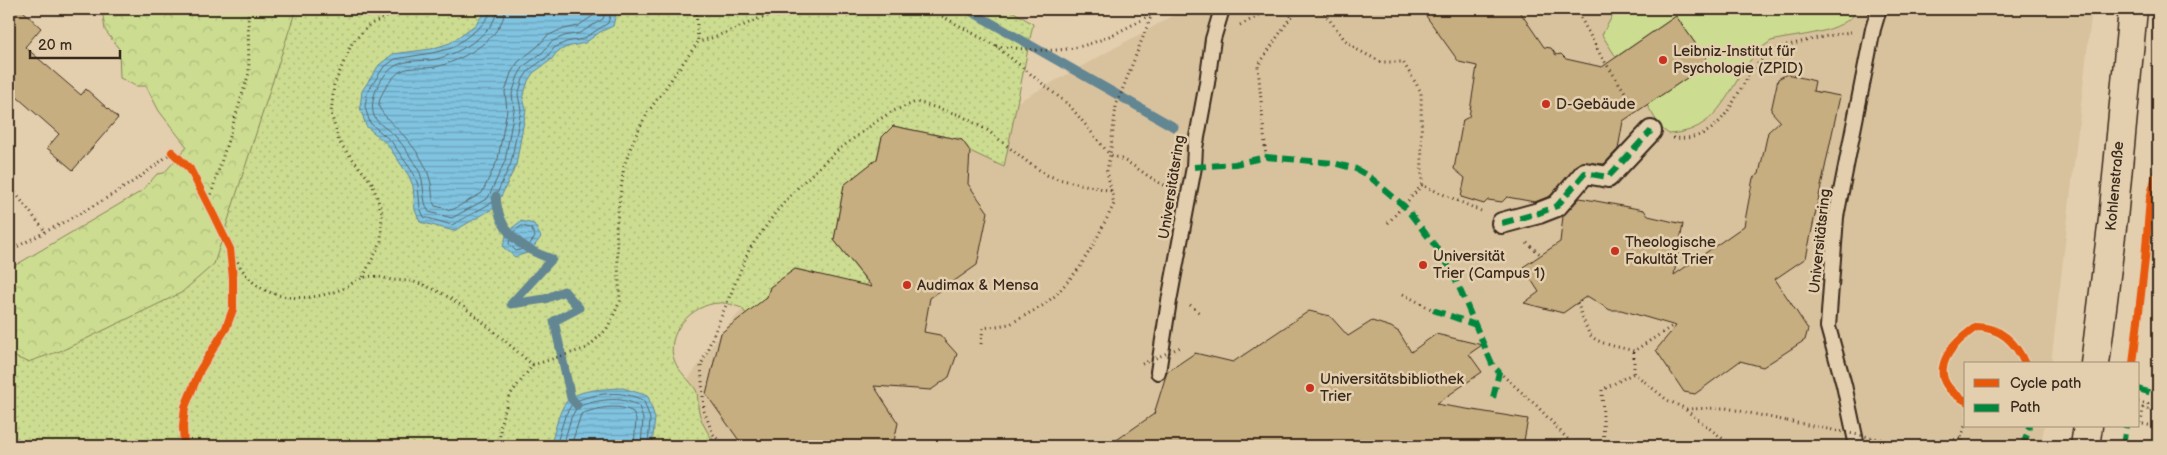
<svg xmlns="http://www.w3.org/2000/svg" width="2167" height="455" viewBox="0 0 2167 455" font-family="'Balsamiq Sans',sans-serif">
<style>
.built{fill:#d8c29d}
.green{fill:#ccdc90;stroke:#848357}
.forest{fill:url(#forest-crowns);stroke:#848357}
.park{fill:url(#park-dots);stroke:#848357}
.water{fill:url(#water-rules);stroke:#648693}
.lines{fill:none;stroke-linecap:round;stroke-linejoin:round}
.shore{stroke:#57686c;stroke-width:1}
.stream{stroke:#648693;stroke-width:9}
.building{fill:#c7ae80;stroke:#3b2a1e}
.service-casing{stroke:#3b2a1e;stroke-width:18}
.pedestrian-casing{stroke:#3b2a1e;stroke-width:24}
.secondary-casing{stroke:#3b2a1e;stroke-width:31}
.path{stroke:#3b2a1e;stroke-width:3;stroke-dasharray:1 4;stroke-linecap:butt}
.service{stroke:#e3cfae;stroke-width:14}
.pedestrian{stroke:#e3cfae;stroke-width:20}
.secondary{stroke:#e3cfae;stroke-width:28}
.path-bridge{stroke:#3b2a1e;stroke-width:3;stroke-dasharray:1 4;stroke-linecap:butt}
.quiet{stroke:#00873e;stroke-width:6;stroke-dasharray:12 6;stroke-linecap:butt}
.cycleway-casing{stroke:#e3cfae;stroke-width:11}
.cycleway{stroke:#e8590c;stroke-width:8}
.poi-dot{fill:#c8321e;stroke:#e3cfae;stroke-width:2}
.labels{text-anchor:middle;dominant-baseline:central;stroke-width:5;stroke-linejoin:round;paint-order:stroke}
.poi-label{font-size:15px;fill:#3b2a1e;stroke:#e3cfae;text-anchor:start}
.street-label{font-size:15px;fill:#3b2a1e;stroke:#e3cfae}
</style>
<defs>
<pattern id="forest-crowns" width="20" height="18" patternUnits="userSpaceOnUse" patternTransform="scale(1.25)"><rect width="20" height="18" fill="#ccdc90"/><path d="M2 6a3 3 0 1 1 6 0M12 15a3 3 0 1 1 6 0" fill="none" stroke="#b0bd7c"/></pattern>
<pattern id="park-dots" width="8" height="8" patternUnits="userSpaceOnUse" patternTransform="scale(1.25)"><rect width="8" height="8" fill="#ccdc90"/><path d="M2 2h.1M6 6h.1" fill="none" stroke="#b0bd7c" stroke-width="1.8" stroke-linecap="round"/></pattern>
<pattern id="water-rules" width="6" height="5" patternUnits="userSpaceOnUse" patternTransform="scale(1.25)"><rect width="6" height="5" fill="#80c4e1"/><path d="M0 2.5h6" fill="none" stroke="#6a9fb6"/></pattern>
</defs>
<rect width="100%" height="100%" fill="#e3cfae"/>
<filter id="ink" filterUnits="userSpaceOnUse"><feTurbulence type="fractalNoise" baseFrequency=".02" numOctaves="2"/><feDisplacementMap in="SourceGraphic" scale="10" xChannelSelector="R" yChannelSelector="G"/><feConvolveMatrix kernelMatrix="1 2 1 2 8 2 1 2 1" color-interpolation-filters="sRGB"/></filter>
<g filter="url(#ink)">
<polygon class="built" points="1185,9 2092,9 2051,364 1966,364 1966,426 2044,426 2041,446 641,446 721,333 844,198"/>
<path class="green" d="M 1616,9 L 1859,9 C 1841,35 1799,34 1771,41 C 1730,66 1731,131 1669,134 L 1661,128 L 1647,105 L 1709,63 L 1676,16 L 1616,57 L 1602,35 Z"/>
<polygon class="forest" points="102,9 376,9 232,289 9,371 9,269 142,191 157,174 164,173 187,147 159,111 146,86 136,86 120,78 119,49 105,30"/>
<path class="park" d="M 296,9 L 1009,9 L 1033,24 L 1004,167 L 970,151 L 962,140 L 893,126 L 882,137 L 877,159 L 844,185 L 834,240 L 868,283 L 853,295 L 829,293 L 814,273 L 795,269 L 770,287 L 767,297 L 746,314 L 742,308 C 735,306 726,302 719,303 C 692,304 663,334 675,362 C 679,372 690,380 696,390 C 699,396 697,405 699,412 C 702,425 710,436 717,446 L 9,446 L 9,355 L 28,362 L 63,350 L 181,293 L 214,264 Z"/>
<g class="water">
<polygon points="487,9 617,9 613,26 600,32 585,43 567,47 557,52 551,60 533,73 528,81 523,97 526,110 516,165 496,207 454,231 420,222 415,210 413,186 409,176 387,144 366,126 360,107 362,91 379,65 393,54 431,49 450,43 475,25"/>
<polygon points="521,221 534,224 541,237 530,252 515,257 503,247 507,232"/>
<path d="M 623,388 L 648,396 L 655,418 L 652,446 L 550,446 C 555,433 557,417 564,405 C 574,388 606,389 623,388 Z"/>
</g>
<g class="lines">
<g class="shore">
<polyline points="491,9 489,16 479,28 452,48 432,53 395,59 383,68 367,93 365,107 370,123 391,141 414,174 418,185 420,208 424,217 452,225 493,202 511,163 521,110 518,95 523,79 529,70 547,57 554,48 566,42 583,39 608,23 612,9"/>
<path d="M 497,9 C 496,34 454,57 431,60 C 421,61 407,60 397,65 C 381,73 368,99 374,116 C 377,124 390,130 396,137 C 405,147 411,158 418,169 C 426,182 421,201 429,212 L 452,218 L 488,198 L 505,161 L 514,110 L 512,94 L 518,76 L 524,66 L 543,52 L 551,42 L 564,36 L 580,33 L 603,19 L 606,9"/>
<path d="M 505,9 C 504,38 460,62 435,67 C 424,69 411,66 401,71 C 392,76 378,96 379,106 C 380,114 404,134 410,143 C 419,154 427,167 430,180 C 433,188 431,199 435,206 L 452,210 L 482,193 L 498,159 L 507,110 L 505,92 L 511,73 L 518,62 L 537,47 L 547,36 L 560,30 L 578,26 L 597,13 L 598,9"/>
<polygon points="522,226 531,228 535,237 527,248 516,251 509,244 511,234"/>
<path d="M 556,446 L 565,416 L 573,402 C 596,393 622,389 644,401 L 650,419 L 648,446"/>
<path d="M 563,446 L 571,418 L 577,407 C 596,400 621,395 639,406 L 643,419 L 641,446"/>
<path d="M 571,446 L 581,414 C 597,408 618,403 633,412 L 636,420 L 634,446"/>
</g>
<g class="stream">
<polyline points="967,9 1174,127"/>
<path d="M 496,196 C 498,232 521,249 552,259 L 511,304 L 545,299 L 564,291 L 579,308 L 554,321 L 571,398 L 577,405"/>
</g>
</g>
<g class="building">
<polygon points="9,9 21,9 41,28 25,47 81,95 86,89 118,118 73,170 47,148 59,134 9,90"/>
<polygon points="1421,9 1518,9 1544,47 1551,48 1556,55 1561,54 1566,59 1602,67 1676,16 1709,63 1623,121 1618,149 1604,164 1581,162 1550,196 1535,202 1507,197 1502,202 1488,200 1484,204 1461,197 1465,178 1454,169 1463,120 1469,117 1477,66 1459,62"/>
<polygon points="1787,74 1815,81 1813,91 1840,96 1806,258 1775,279 1808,329 1805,340 1763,367 1740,361 1695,394 1684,392 1656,350 1676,326 1621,310 1610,310 1587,296 1563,313 1524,303 1539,292 1523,267 1560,242 1563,216 1580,198 1644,210 1648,216 1683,224 1674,275 1744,226 1753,178 1759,174 1768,132 1780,121 1771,111 1778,79"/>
<polygon points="893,126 962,140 970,151 968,184 988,212 977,265 930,298 924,332 940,335 957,354 949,377 931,390 874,386 898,423 893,446 743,446 706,394 721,333 767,297 770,287 795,269 872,287 834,240 844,185 877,159 882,137"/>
<polygon points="1309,311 1330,316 1348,336 1372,321 1391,327 1399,332 1411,352 1436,334 1482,345 1469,354 1482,372 1436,404 1528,419 1523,446 1108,446 1154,414 1167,372 1195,353 1233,362"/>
</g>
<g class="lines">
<defs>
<g id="service">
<polyline points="1158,372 1169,301 1194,167 1195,148 1207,83 1213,39 1222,9"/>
<polyline points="1857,446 1844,385 1828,327 1836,217 1873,29 1879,9"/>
</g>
<polyline id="pedestrian" points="1502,223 1539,213 1557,206 1585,173 1608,177 1651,131"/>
<g id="secondary">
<polyline points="2095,364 2113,219 2133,9"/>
<polyline points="2085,446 2088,426"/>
</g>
</defs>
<use href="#service" class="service-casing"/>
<use href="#pedestrian" class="pedestrian-casing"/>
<use href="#secondary" class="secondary-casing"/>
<g class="path">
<polyline points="696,9 698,42"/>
<polyline points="929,9 996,46"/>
<path d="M 1154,9 L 1116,106 L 1110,155 C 1133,161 1147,179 1169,187"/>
<polyline points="1192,9 1197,17"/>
<polyline points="1321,9 1345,40 1358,50 1381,62 1403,62 1421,92 1422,185 1481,211"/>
<polyline points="1576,9 1601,56 1637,110"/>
<polyline points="1240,25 1273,9"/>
<path d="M 1673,138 C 1736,143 1731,77 1773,51 C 1786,44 1835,34 1851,32"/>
<polyline points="1266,157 1258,66 1296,9"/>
<polyline points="9,185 45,231"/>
<polyline points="208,204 249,73 248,9"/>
<polyline points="1388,223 1422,185"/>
<polyline points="1527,243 1541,255"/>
<path d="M 230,249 C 236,258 241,270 249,278 C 272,303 313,301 342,289 C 350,286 357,278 366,277 C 376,275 382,278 392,280 C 399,281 407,280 414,282 C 457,293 499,337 533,365"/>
<path d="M 9,251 C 65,221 123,194 172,152"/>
<polyline points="363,277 381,242 382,212 372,183 339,142 331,113 334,85 352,43 369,25 403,9"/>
<polyline points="1403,294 1433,310"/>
<path d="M 1577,303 C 1582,313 1584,324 1589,333 C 1596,345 1622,347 1634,351"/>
<polyline points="1190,305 1201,314"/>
<polyline points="1671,327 1634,351 1634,373 1667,400 1686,409 1726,408 1787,421"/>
<path d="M 981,344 L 983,328 L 1010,324 L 1042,306 L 1056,295 L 1080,267 L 1096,240 L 1114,204 L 1107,171 L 1110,155 L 1070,106 L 996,46 C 1016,48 1035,51 1055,50 C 1091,49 1122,30 1153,14"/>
<polyline points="1499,372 1537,406 1574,446"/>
<polyline points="2138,402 2148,404 2148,409 2143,408 2141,423"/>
<polyline points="1686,410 1732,446"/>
<polyline points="2138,423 2158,427"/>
<path d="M 499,446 L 501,422 L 509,396 L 533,365 L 587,348 L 606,330 L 611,321 L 620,301 L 616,227 L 624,166 L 633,141 L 646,115 L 698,42 C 729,34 757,17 788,9"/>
<polyline points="724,446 713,434 704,411 701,365 749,250 776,212 801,184 838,150 877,121 891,112 916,102 934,107 960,115 987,130 1030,164 1047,175 1058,179 1112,191"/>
<polyline points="1604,446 1602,390 1634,373"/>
<polyline points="1930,446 1961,438"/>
<polyline points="1965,446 1961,438 1966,423"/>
<polyline points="2045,446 2048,437"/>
</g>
<use href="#service" class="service"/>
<use href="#pedestrian" class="pedestrian"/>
<use href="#secondary" class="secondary"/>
<g class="path-bridge">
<polyline points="1142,364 1183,346"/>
<polyline points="1787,421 1915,446"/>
</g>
<g class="quiet">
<polyline points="1194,167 1235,164 1266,157 1333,163 1356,169 1370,177 1405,207 1436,247 1452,271 1493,366 1499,372 1493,398"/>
<polyline points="1502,223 1539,213 1557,206 1585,173 1608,177 1651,131"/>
<polyline points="1433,310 1476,325"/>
<polyline points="2138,389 2158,395"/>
<polyline points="2022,446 2028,433 2029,426"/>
<polyline points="2123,446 2126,426"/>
</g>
<defs>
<g id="cycleway">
<polyline points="172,152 190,169 213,214 230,249 233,278 233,309 226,328 200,370 185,407 183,427 184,446"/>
<polyline points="2133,364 2145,259 2150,199 2158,167"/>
<path d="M 1966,401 C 1923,378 1947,347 1976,327 C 2000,327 2016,342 2025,364"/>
</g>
</defs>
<use href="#cycleway" class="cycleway-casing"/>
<use href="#cycleway" class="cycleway"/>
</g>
</g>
<g class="poi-dot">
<circle cx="1663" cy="60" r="5"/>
<circle cx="1546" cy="104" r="5"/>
<circle cx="1615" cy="251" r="5"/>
<circle cx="1423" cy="265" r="5"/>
<circle cx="907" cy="285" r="5"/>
<circle cx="1310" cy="388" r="5"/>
</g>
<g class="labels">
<g class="poi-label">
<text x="1673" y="51">Leibniz-Institut für<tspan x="1673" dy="17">Psychologie (ZPID)</tspan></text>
<text x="1556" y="104">D-Gebäude</text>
<text x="1625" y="242">Theologische<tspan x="1625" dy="17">Fakultät Trier</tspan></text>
<text x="1433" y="256">Universität<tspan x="1433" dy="17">Trier (Campus 1)</tspan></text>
<text x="917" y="285">Audimax &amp; Mensa</text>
<text x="1320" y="379">Universitätsbibliothek<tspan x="1320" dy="17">Trier</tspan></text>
</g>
<g class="street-label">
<text transform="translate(2115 186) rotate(-85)">Kohlenstraße</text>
<text transform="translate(1172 187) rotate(-81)">Universitätsring</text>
<text transform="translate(1820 241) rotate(-84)">Universitätsring</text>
</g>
</g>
<rect width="2167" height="455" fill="none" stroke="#e3cfae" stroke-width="30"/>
<rect x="15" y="15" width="2137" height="425" fill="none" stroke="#3b2a1e" stroke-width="2" filter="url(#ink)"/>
<rect x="1964" y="362" width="175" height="65" fill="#e3cfae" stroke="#a08d74"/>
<rect x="1974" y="379" width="25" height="8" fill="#e8590c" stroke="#a08d74"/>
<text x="2010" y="388" font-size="15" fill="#3b2a1e">Cycle path</text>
<rect x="1974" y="404" width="25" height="8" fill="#00873e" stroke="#a08d74"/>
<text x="2010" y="412" font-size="15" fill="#3b2a1e">Path</text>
<path d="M30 50v8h90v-8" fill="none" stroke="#3b2a1e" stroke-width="2.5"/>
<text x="38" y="50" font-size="15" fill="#3b2a1e" stroke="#e3cfae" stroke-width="4" paint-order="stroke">20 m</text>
</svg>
